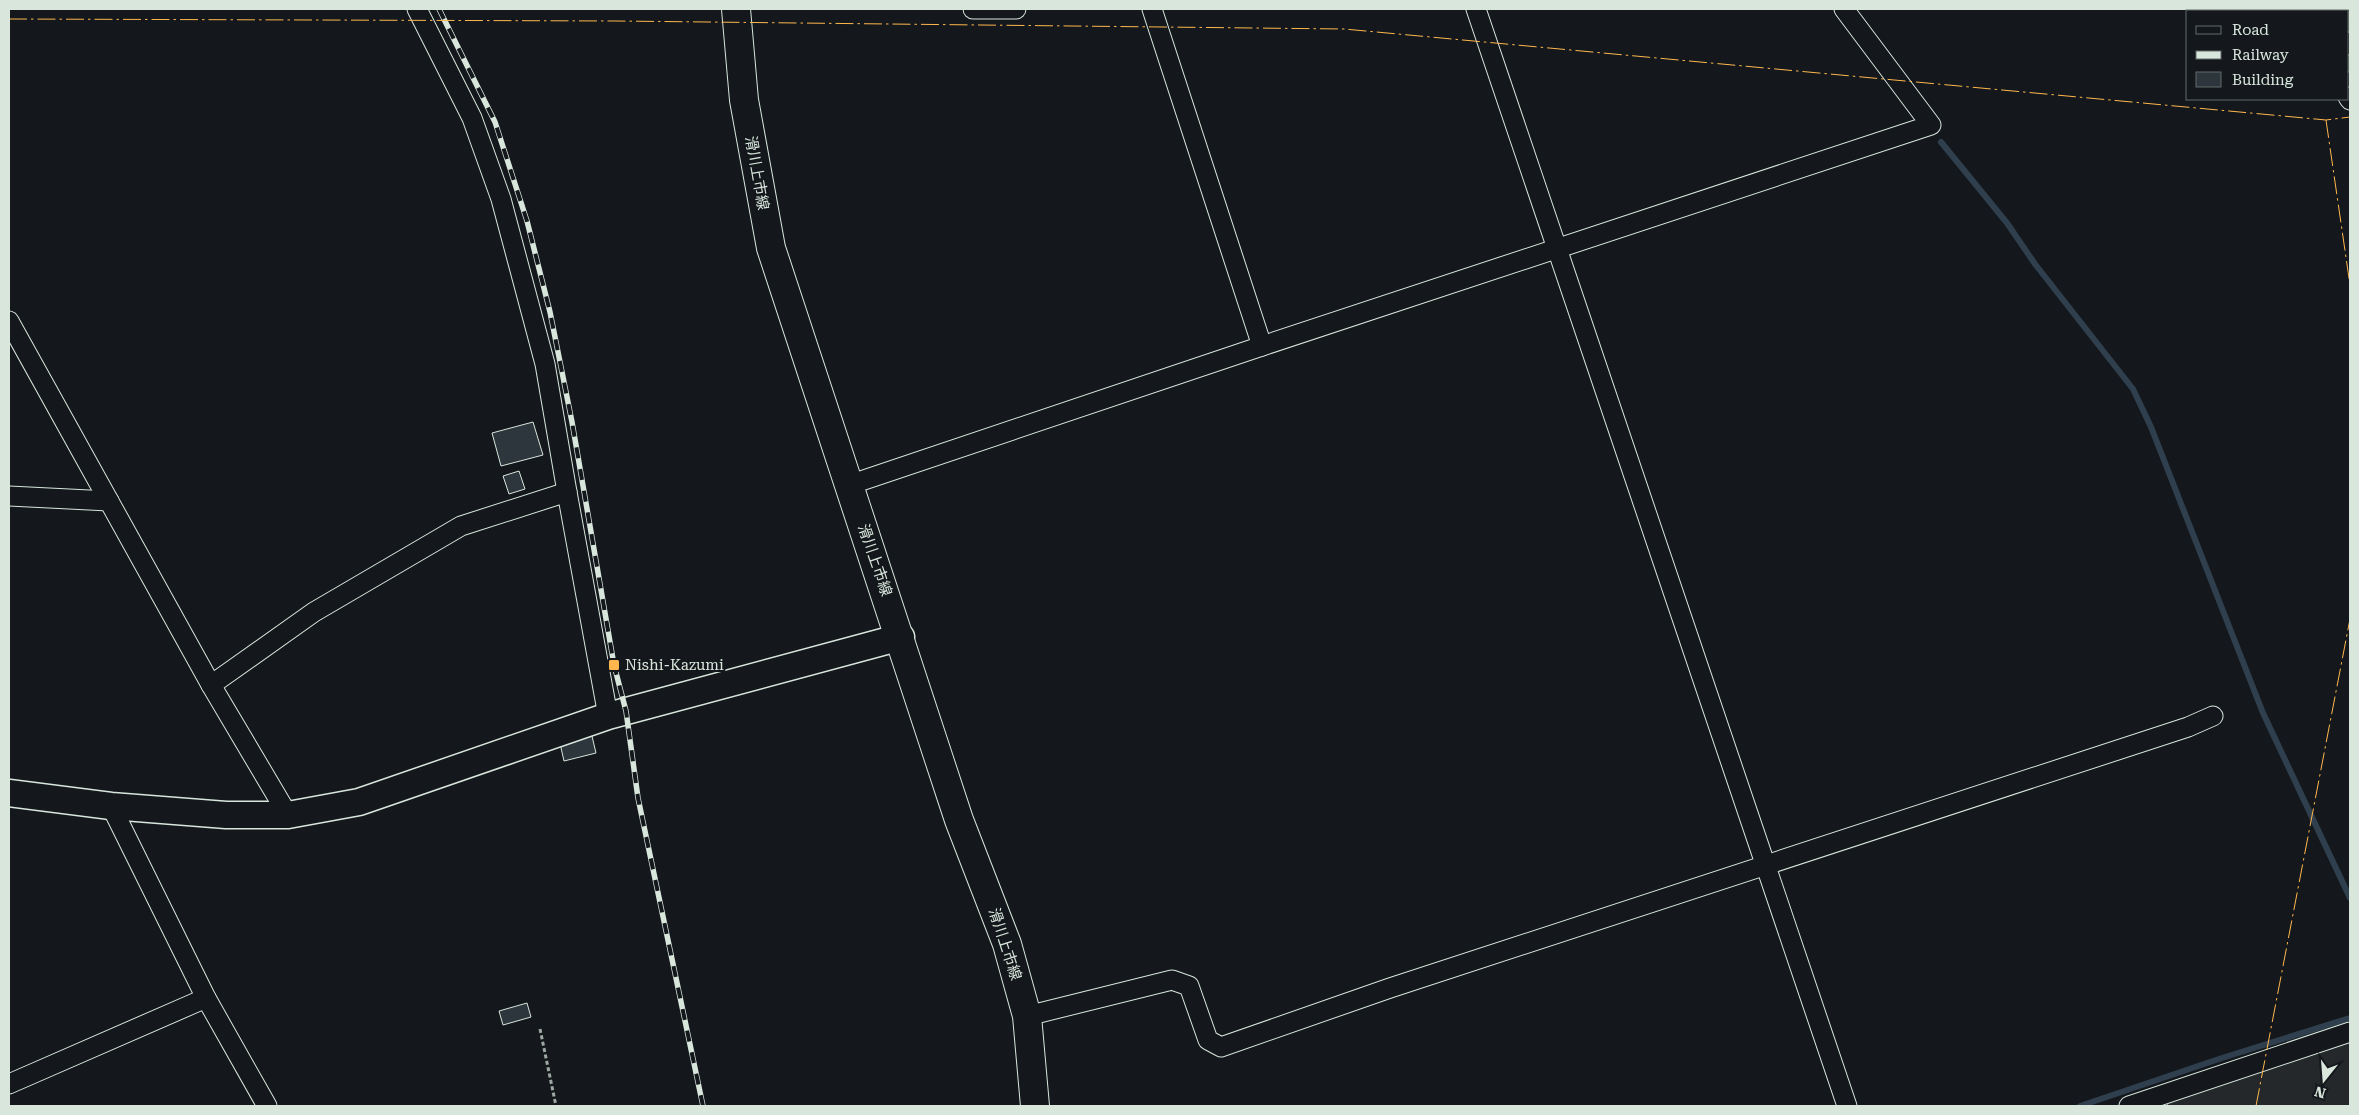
<svg xmlns="http://www.w3.org/2000/svg" width="2359" height="1115" font-family="'Roboto Serif','Noto Sans JP',serif">
  <style>
    .green { fill: #1a2d24; stroke: #939e99 }
    .parking { fill: #24282b; stroke: #939e99 }
    .lines { fill: none; stroke-linecap: round; stroke-linejoin: round }
    .stream { stroke: #2f3f4d; stroke-width: 6 }
    .building { fill: #2c363c; stroke: #d8e6dc }
    .street-casing { stroke: #d8e6dc; stroke-width: 21 }
    .secondary-casing { stroke: #d8e6dc; stroke-width: 29 }
    .primary-casing { stroke: #d8e6dc; stroke-width: 30 }
    .path { stroke: #9da8a2; stroke-width: 3; stroke-dasharray: 4 2.5; stroke-linecap: butt }
    .street { stroke: #14181c; stroke-width: 19 }
    .secondary { stroke: #14181c; stroke-width: 26 }
    .primary { stroke: #14181c; stroke-width: 28 }
    .rail-casing { stroke: #d8e6dc; stroke-width: 5.5 }
    .rail { stroke: #14181c; stroke-width: 4; stroke-dasharray: 11; stroke-linecap: butt }
    .power { stroke: #ffb74d; stroke-width: 1; stroke-dasharray: 18 4 2.5 4; stroke-linecap: butt }
    .poi-dot { fill: #ffb74d; stroke: #14181c; stroke-width: 2 }
    .labels { text-anchor: middle; stroke-width: 4; stroke-linejoin: round; paint-order: stroke }
    .street-label { font-size: 15px; fill: #d8e6dc; stroke: #14181c }
    .poi-label { font-size: 15px; fill: #d8e6dc; stroke: #14181c; text-anchor: start }
  </style>
  <rect width="100%" height="100%" fill="#14181c"/>
  <!-- green -->
  <polygon class="green" points="2294,9 2350,9 2350,74 2348,71 2348,11 2296,11"/>
  <!-- parking -->
  <polygon class="parking" points="2350,1026 2350,1106 2168,1106 2162,1090"/>
  <g class="lines">
    <!-- stream -->
    <g class="stream">
      <polyline points="1941,142 2007,223 2035,264 2133,389 2151,427 2263,713 2350,898"/>
      <polyline points="2080,1106 2222,1058 2350,1018"/>
    </g>
  </g>
  <!-- building -->
  <g class="building">
    <polygon points="533,422 543,455 501,466 492,433"/>
    <polygon points="519,471 525,489 509,494 503,476"/>
    <polygon points="591,732 596,753 564,761 559,739"/>
    <polygon points="527,1003 531,1017 503,1025 499,1011"/>
  </g>
  <g class="lines">
    <defs>
      <g id="street">
        <polyline points="417,9 472,118 501,199 545,364 567,492"/>
        <polyline points="973,9 1016,9"/>
        <polyline points="1152,9 1262,346"/>
        <polyline points="1476,9 1847,1106"/>
        <polyline points="2269,9 2271,11"/>
        <polyline points="2317,9 2319,11"/>
        <polyline points="2348,42 2350,45"/>
        <polyline points="2348,97 2350,100"/>
        <polyline points="9,321 211,685 288,815"/>
        <polyline points="849,485 1262,346 1931,125 1844,9"/>
        <polyline points="9,496 109,501"/>
        <polyline points="211,685 314,612 461,526 567,492 608,716"/>
        <polyline points="111,806 206,998 267,1106"/>
        <polyline points="1027,1016 1172,980 1189,986 1208,1040 1221,1047 1390,988 2188,727 2213,716"/>
        <polyline points="9,1084 206,998"/>
        <polyline points="2129,1106 2350,1032"/>
      </g>
      <polyline id="secondary" points="9,793 111,806 226,815 288,815 359,802 608,716 901,637"/>
      <polyline id="primary" points="736,9 744,100 771,248 959,820 1007,944 1027,1016 1035,1106"/>
    </defs>
    <!-- street casing -->
    <use href="#street" class="street-casing"/>
    <!-- secondary casing -->
    <use href="#secondary" class="secondary-casing"/>
    <!-- primary casing -->
    <use href="#primary" class="primary-casing"/>
    <!-- path -->
    <polyline class="path" points="540,1029 556,1106"/>
    <!-- street -->
    <use href="#street" class="street"/>
    <!-- secondary -->
    <use href="#secondary" class="secondary"/>
    <!-- primary -->
    <use href="#primary" class="primary"/>
    <defs>
      <polyline id="rail" points="439,9 495,122 527,221 550,312 572,422 614,665 626,711 638,798 703,1106"/>
    </defs>
    <!-- rail casing -->
    <use href="#rail" class="rail-casing"/>
    <!-- rail -->
    <use href="#rail" class="rail"/>
    <!-- power -->
    <g class="power">
      <polyline points="9,19 616,21 1344,29 2326,120 2350,117"/>
      <polyline points="2326,120 2350,285"/>
      <polyline points="2256,1106 2350,619"/>
    </g>
  </g>
  <!-- markers -->
  <rect class="poi-dot" x="608" y="659" width="12" height="12" rx="2.5"/>
  <g class="labels">
    <!-- street labels -->
    <g class="street-label">
      <text transform="translate(757 173) rotate(80)" y="5">滑川上市線</text>
      <text transform="translate(875 560) rotate(71)" y="5">滑川上市線</text>
      <text transform="translate(1005 944) rotate(72)" y="5">滑川上市線</text>
    </g>
    <!-- poi labels -->
    <g class="poi-label">
      <text x="625" y="670">Nishi-Kazumi</text>
    </g>
  </g>
  <!-- border -->
  <rect width="2359" height="1115" fill="none" stroke="#d8e6dc" stroke-width="20"/>
  <!-- legend -->
  <rect x="2186" y="10" width="162" height="90" fill="#14181c" stroke="#626a69"/>
  <rect x="2196" y="26" width="25" height="8" fill="#14181c" stroke="#626a69"/>
  <text x="2232" y="35" font-size="15" fill="#d8e6dc">Road</text>
  <rect x="2196" y="51" width="25" height="8" fill="#d8e6dc" stroke="#626a69"/>
  <text x="2232" y="60" font-size="15" fill="#d8e6dc">Railway</text>
  <rect x="2196" y="72" width="25" height="15" fill="#2c363c" stroke="#626a69"/>
  <text x="2232" y="85" font-size="15" fill="#d8e6dc">Building</text>
  <!-- north arrow -->
  <g transform="translate(2324 1080) rotate(197)" stroke="#14181c" stroke-width="4" paint-order="stroke">
  <path d="M0-4L9 19L0 12L-9 19Z" fill="#d8e6dc"/>
  <text y="-8" font-size="14" font-weight="bold" text-anchor="middle" fill="#d8e6dc">N</text>
  </g>
</svg>
